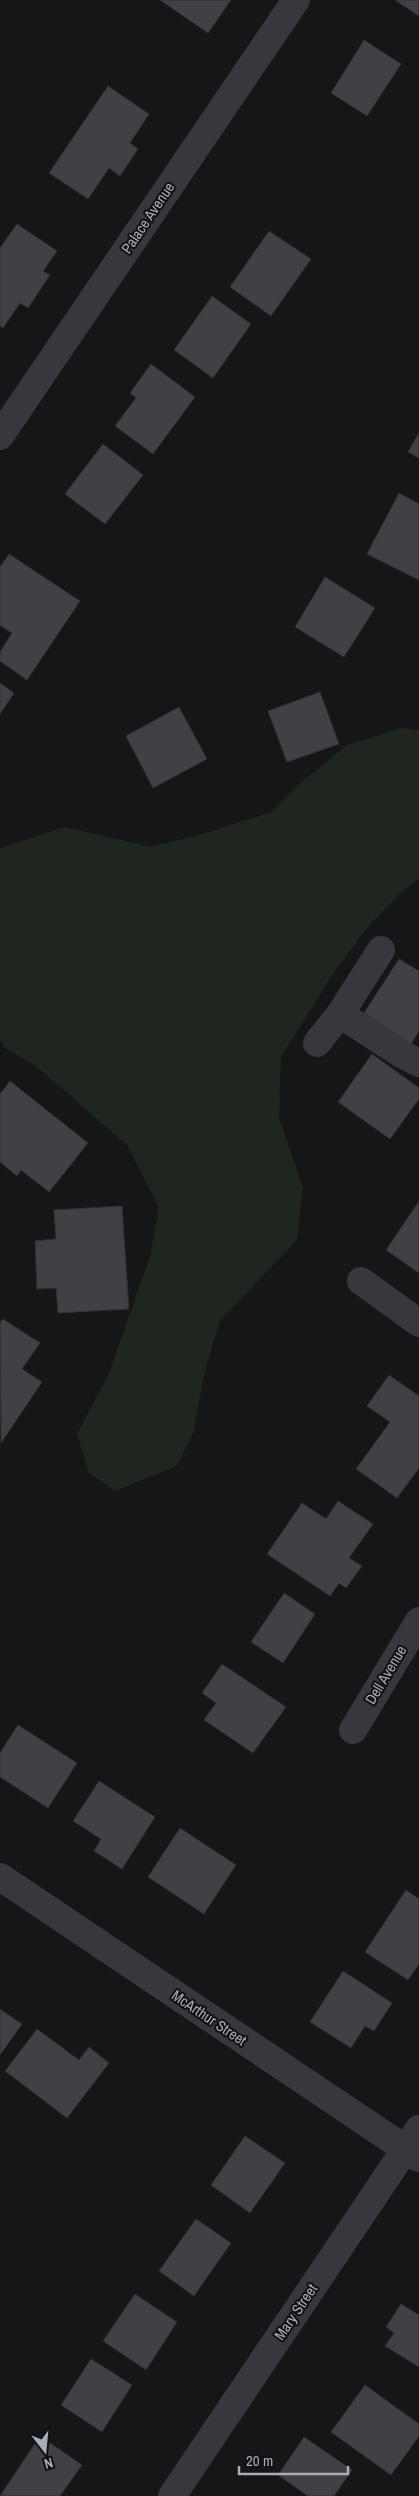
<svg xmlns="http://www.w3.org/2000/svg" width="419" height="2496" font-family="'Archivo Narrow',sans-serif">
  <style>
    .green { fill: #1e261f }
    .building { fill: #404145; stroke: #303034 }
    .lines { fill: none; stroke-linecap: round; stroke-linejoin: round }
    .minor { stroke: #37383d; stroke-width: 28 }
    .labels { text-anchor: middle; stroke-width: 4; stroke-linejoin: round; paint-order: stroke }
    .street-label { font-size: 15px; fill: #a8adb8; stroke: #111113 }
  </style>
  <rect width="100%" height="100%" fill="#161618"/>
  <!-- green -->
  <polygon class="green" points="402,728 419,730 419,879 400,893 368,927 336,969 281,1057 279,1117 303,1188 297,1240 220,1321 205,1371 193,1433 177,1466 115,1491 89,1473 77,1434 110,1371 150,1256 159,1208 127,1145 37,1067 5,1048 0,1040 0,848 65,827 151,847 206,833 271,812 300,783 347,745"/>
  <!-- building -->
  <g class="building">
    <polygon points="160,0 231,0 208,33"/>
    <polygon points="395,0 419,0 419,16"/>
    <polygon points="364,40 401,64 367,116 331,93"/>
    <polygon points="108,86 149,114 130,143 138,149 120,176 109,168 88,199 49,173"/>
    <polygon points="17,224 57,251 43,271 50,275 28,308 20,303 3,328 0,326 0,248"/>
    <polygon points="269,231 311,259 271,316 230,287"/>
    <polygon points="212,296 251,324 213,378 174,350"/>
    <polygon points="151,364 195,397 153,454 115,426 136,398 130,393"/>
    <polygon points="419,433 419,458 408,452"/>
    <polygon points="103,444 143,475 105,524 65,494"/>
    <polygon points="399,493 419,504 419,580 367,554"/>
    <polygon points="9,554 80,601 27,680 0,661 0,652 12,633 0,625 0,567"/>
    <polygon points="325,577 375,608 344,657 295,627"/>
    <polygon points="0,683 14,693 0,714"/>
    <polygon points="320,692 339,744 287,762 268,711"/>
    <polygon points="179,707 207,759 153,788 126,736"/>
    <polygon points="399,959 419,971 419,1031 411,1044 364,1013"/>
    <polygon points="372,1054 419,1088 419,1099 390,1139 338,1102"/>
    <polygon points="10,1081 88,1143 49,1192 21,1170 17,1176 0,1162 0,1094"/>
    <polygon points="419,1201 419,1273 386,1250"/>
    <polygon points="122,1206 129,1309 58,1313 56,1288 37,1289 35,1241 56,1239 54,1210"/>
    <polygon points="3,1319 40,1343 22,1369 42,1382 1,1443 0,1323"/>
    <polygon points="389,1375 419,1396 419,1468 397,1498 356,1469 390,1422 367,1406"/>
    <polygon points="338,1501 373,1524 349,1558 362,1566 346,1588 339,1583 330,1596 267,1554 302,1503 326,1519"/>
    <polygon points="284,1593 315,1614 283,1663 251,1642"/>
    <polygon points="222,1664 286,1707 253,1753 204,1720 216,1703 202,1693"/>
    <polygon points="18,1725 77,1763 48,1808 0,1777 0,1753"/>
    <polygon points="99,1781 155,1817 122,1869 94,1851 101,1839 73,1821"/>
    <polygon points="180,1828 236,1865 204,1914 148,1877"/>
    <polygon points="406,1890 419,1899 419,1964 408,1980 365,1952"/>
    <polygon points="343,1971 392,2003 374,2031 365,2026 351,2048 310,2022"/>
    <polygon points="0,2009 22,2024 0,2055"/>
    <polygon points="37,2029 79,2060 89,2047 109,2063 67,2118 5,2071"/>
    <polygon points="245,2136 285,2163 250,2213 211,2185"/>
    <polygon points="196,2219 231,2243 194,2296 159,2271"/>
    <polygon points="135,2294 177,2322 146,2370 103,2341"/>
    <polygon points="401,2304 419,2315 419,2367 385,2346 394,2333 386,2327"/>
    <polygon points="91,2359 132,2385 102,2432 61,2405"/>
    <polygon points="365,2385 419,2424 419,2436 391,2475 331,2432"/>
    <polygon points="40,2436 82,2465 60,2496 0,2496"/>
    <polygon points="304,2437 352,2470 334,2496 308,2496 278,2475"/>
  </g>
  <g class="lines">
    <!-- minor -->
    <g class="minor">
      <polyline points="0,436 296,0"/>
      <polyline points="340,1014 400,1053 419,1063"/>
      <polyline points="317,1043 340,1014 381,950"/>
      <polyline points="361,1281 419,1323"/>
      <polyline points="353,1730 419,1621"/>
      <polyline points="0,1877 419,2158"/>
      <polyline points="172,2496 419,2129"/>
    </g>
  </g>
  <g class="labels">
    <!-- street labels -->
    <g class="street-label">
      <text transform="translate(148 218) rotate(-56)" y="5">Palace Avenue</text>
      <text transform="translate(386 1675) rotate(-59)" y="5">Dell Avenue</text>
      <text transform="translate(209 2018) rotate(34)" y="5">McArthur Street</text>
      <text transform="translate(296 2312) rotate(-56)" y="5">Mary Street</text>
    </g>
  </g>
  <!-- north arrow -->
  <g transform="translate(45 2451) rotate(164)" stroke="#111113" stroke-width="4" paint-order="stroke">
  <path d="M0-4L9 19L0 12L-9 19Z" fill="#a8adb8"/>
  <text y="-8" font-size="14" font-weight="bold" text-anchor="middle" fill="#a8adb8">N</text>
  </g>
  <!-- scale -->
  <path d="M239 2466v8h109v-8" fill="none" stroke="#a8adb8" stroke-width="2.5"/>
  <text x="246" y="2466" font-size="15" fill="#a8adb8" stroke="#111113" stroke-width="4" paint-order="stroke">20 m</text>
</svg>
